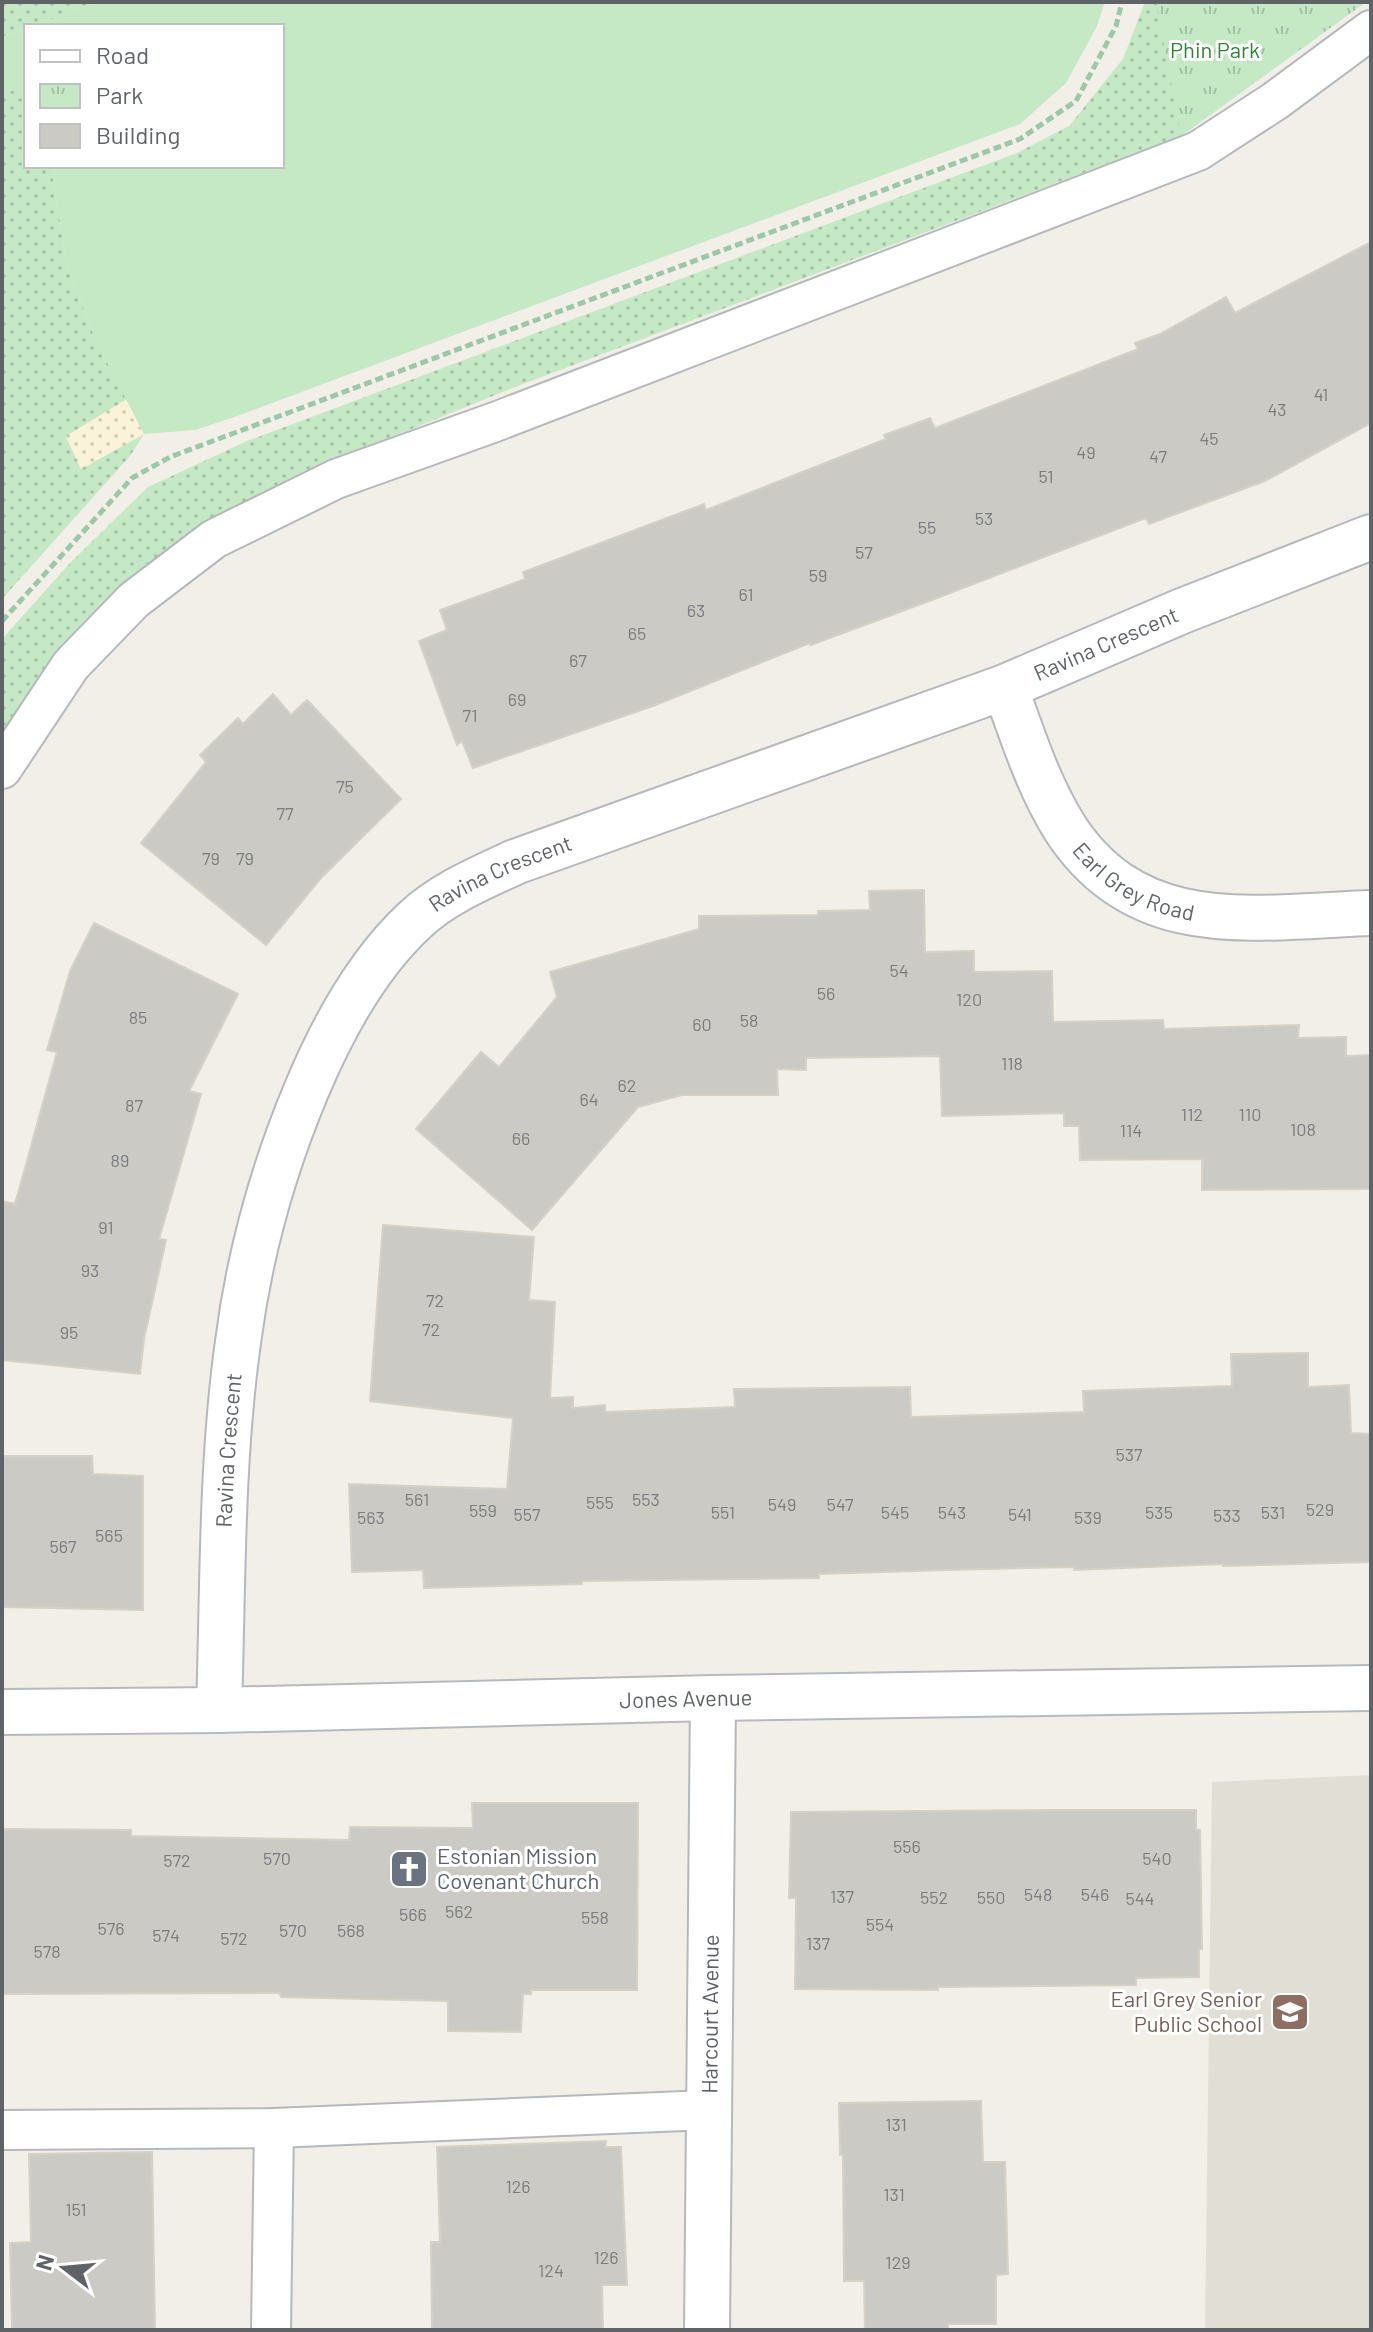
<svg xmlns="http://www.w3.org/2000/svg" width="1373" height="2332" font-family="Barlow,sans-serif">
  <style>
    .education { fill: #e1ded6 }
    .grass { fill: url(#grass-dots) }
    .sand { fill: url(#sand-dots) }
    .park { fill: url(#park-tufts) }
    .pitch { fill: #c5e8c5 }
    .building { fill: #cccac5; stroke: #d6d1c6; stroke-width: 2 }
    .lines { fill: none; stroke-linecap: round; stroke-linejoin: round }
    .lane-casing { stroke: #b5b8bc; stroke-width: 42 }
    .street-casing { stroke: #b5b8bc; stroke-width: 48 }
    .secondary-casing { stroke: #b6babf; stroke-width: 48 }
    .path { stroke: #9cc7a9; stroke-width: 5; stroke-dasharray: 8 4; stroke-linecap: butt }
    .lane { stroke: #fff; stroke-width: 38 }
    .street { stroke: #fff; stroke-width: 44 }
    .secondary { stroke: #fff; stroke-width: 44 }
    .labels { text-anchor: middle; stroke-width: 6; stroke-linejoin: round; paint-order: stroke }
    .number-label { font-size: 18px; fill: #7a7d7f }
    .park-label { font-size: 22px; fill: #348238; stroke: #fff }
    .street-label { font-size: 22px; fill: #5f6368; stroke: #fff }
    .worship-label { font-size: 22px; fill: #5b616d; stroke: #fff; text-anchor: start }
    .education-label { font-size: 22px; fill: #785e54; stroke: #fff; text-anchor: end }
  </style>
  <defs>
    <pattern id="grass-dots" width="8" height="8" patternUnits="userSpaceOnUse" patternTransform="scale(2)"><rect width="8" height="8" fill="#c5e8c5"/><path d="M2 2h.1M6 6h.1" fill="none" stroke="#a3c0a4" stroke-width="1.8" stroke-linecap="round"/></pattern>
    <pattern id="sand-dots" width="8" height="8" patternUnits="userSpaceOnUse" patternTransform="scale(2)"><rect width="8" height="8" fill="#fbf3d9"/><path d="M2 2h.1M6 6h.1" fill="none" stroke="#cec8b4" stroke-width="1.8" stroke-linecap="round"/></pattern>
    <pattern id="park-tufts" width="24" height="20" patternUnits="userSpaceOnUse" patternTransform="scale(2)"><rect width="24" height="20" fill="#c5e8c5"/><path d="M3 7l-1-3M5 7V3M7 7l1-3M15 17l-1-3M17 17v-4M19 17l1-3" fill="none" stroke="#a3c0a4"/></pattern>
  </defs>
  <rect width="100%" height="100%" fill="#f1efe8"/>
  <!-- education -->
  <polygon class="education" points="1371,1775 1371,2330 1205,2330 1212,1782"/>
  <!-- grass -->
  <g class="grass">
    <polygon points="2,2 97,2 33,26 26,26 26,28 2,37"/>
    <polygon points="1145,2 1366,2 1181,136 515,387 318,467 212,522 114,592 44,670 2,738 2,639 70,563 148,487 247,441 1017,153 1069,126 1123,59"/>
    <polygon points="26,86 26,166 55,166 53,180 68,269 97,343 127,399 66,437 81,469 144,434 130,456 2,599 2,94"/>
  </g>
  <!-- sand -->
  <polygon class="sand" points="127,399 144,434 81,469 66,436"/>
  <!-- park -->
  <polygon class="park" points="1156,2 1366,2 1181,136"/>
  <!-- pitch -->
  <g class="pitch">
    <polygon points="97,2 1105,2 1096,28 1066,83 1020,124 237,416 195,430 144,434 97,343 68,269 53,180 55,166 282,166 282,26 33,26"/>
    <polygon points="26,28 26,86 2,94 2,37"/>
  </g>
  <!-- building -->
  <g class="building">
    <polygon points="1371,242 1371,423 1265,481 1149,524 1146,518 924,603 811,645 810,643 653,706 473,768 462,741 457,745 419,641 447,630 440,610 525,579 523,572 704,504 706,510 886,439 884,435 930,418 935,428 1138,349 1135,343 1160,334 1226,297 1235,313"/>
    <polygon points="273,694 291,715 307,700 401,799 321,878 266,945 141,843 206,762 200,755 238,718 243,724"/>
    <polygon points="924,890 925,952 974,951 974,972 1052,971 1053,1022 1163,1020 1164,1029 1299,1025 1298,1038 1346,1037 1346,1056 1371,1055 1371,1189 1202,1190 1202,1159 1080,1160 1079,1126 1064,1126 1064,1113 942,1116 940,1056 806,1058 806,1070 777,1069 778,1095 682,1095 638,1107 532,1230 416,1129 481,1052 499,1067 557,997 550,972 699,929 699,916 818,915 818,911 870,910 869,891"/>
    <polygon points="94,923 238,994 189,1091 201,1094 159,1239 166,1240 144,1339 140,1374 2,1360 2,1201 15,1204 57,1052 47,1050 70,971"/>
    <polygon points="383,1225 534,1237 529,1300 555,1302 550,1398 573,1397 573,1408 605,1405 605,1412 735,1407 734,1389 910,1387 911,1417 1084,1412 1083,1391 1232,1386 1231,1354 1308,1353 1308,1387 1349,1385 1351,1433 1371,1434 1371,1562 1223,1566 1223,1564 1074,1570 1074,1567 947,1570 819,1574 819,1578 582,1581 582,1584 424,1588 423,1570 352,1572 349,1484 507,1489 513,1418 370,1401"/>
    <polygon points="2,1456 92,1456 93,1474 143,1476 143,1610 2,1607"/>
    <polygon points="472,1803 638,1803 637,1990 531,1990 531,1994 523,1994 521,2032 448,2031 448,2001 281,1997 280,1993 2,1994 2,1829 131,1830 131,1836 349,1840 350,1827 473,1828"/>
    <polygon points="1048,1810 1196,1810 1196,1830 1200,1830 1202,1949 1199,1949 1199,1977 1136,1978 1136,1985 938,1987 938,1990 795,1989 796,1898 789,1898 791,1812"/>
    <polygon points="981,2101 983,2162 1005,2162 1008,2274 996,2275 996,2324 948,2324 948,2330 865,2330 864,2281 844,2281 843,2155 840,2155 839,2103"/>
    <polygon points="606,2141 605,2147 621,2147 627,2285 602,2285 603,2330 432,2330 431,2242 440,2242 437,2147"/>
    <polygon points="152,2152 155,2330 12,2330 10,2243 31,2242 29,2154"/>
  </g>
  <g class="lines">
    <defs>
      <g id="lane">
        <polyline points="2,769 71,665 134,600 214,539 336,479 495,422 1198,151 1275,101 1371,30"/>
        <polyline points="2,2130 274,2128 709,2110"/>
        <polyline points="271,2330 274,2128"/>
      </g>
      <g id="street">
        <path id="s1" d="M1005,687C1022,734 1038,785 1065,828C1138,941 1255,917 1371,913"/>
        <path id="s2" d="M219,1710C223,1588 221,1463 238,1342C249,1257 273,1170 306,1091C331,1031 367,964 416,919C444,893 481,878 515,862L1005,687L1182,611L1371,537"/>
        <path id="s3" d="M707,2330L713,1698"/>
      </g>
      <g id="secondary">
        <path id="s4" d="M2,1712L219,1710L713,1698L1371,1688"/>
      </g>
    </defs>
    <!-- lane casing -->
    <use href="#lane" class="lane-casing"/>
    <!-- street casing -->
    <use href="#street" class="street-casing"/>
    <!-- secondary casing -->
    <use href="#secondary" class="secondary-casing"/>
    <!-- path -->
    <polyline class="path" points="2,621 132,478 170,457 1020,139 1076,101 1116,26 1122,2"/>
    <!-- lane -->
    <use href="#lane" class="lane"/>
    <!-- street -->
    <use href="#street" class="street"/>
    <!-- secondary -->
    <use href="#secondary" class="secondary"/>
  </g>
  <!-- icons -->
  <defs>
    <symbol id="church-square" viewBox="-11 -11 22 22"><rect x="-9" y="-9" width="18" height="18" rx="4" fill="#6b7280" stroke="#fff"/><path d="M-1.2-6h2.4v3.5h3.3v2.4h-3.3V6h-2.4V-.1h-3.3v-2.4h3.3Z" fill="#fff"/></symbol>
    <symbol id="school-square" viewBox="-11 -11 22 22"><rect x="-9" y="-9" width="18" height="18" rx="4" fill="#8d6e63" stroke="#fff"/><path d="M0-5L7-2L0 1L-7-2ZM-4 1L0 2.5L4 1V4Q0 6-4 4Z" fill="#fff"/></symbol>
  </defs>
  <g fill-rule="evenodd">
    <use href="#church-square" x="387" y="1847" width="44" height="44"/>
    <use href="#school-square" x="1268" y="1990" width="44" height="44"/>
  </g>
  <g class="labels">
    <!-- number labels -->
    <g class="number-label">
      <text x="1321" y="401">41</text>
      <text x="1277" y="416">43</text>
      <text x="1209" y="445">45</text>
      <text x="1086" y="459">49</text>
      <text x="1158" y="463">47</text>
      <text x="1046" y="483">51</text>
      <text x="984" y="525">53</text>
      <text x="927" y="534">55</text>
      <text x="864" y="559">57</text>
      <text x="818" y="582">59</text>
      <text x="746" y="601">61</text>
      <text x="696" y="617">63</text>
      <text x="637" y="640">65</text>
      <text x="578" y="667">67</text>
      <text x="517" y="706">69</text>
      <text x="470" y="722">71</text>
      <text x="345" y="793">75</text>
      <text x="285" y="820">77</text>
      <text x="211" y="865">79</text>
      <text x="245" y="865">79</text>
      <text x="899" y="977">54</text>
      <text x="826" y="1000">56</text>
      <text x="969" y="1006">120</text>
      <text x="138" y="1024">85</text>
      <text x="749" y="1027">58</text>
      <text x="702" y="1031">60</text>
      <text x="1012" y="1070">118</text>
      <text x="627" y="1092">62</text>
      <text x="589" y="1106">64</text>
      <text x="134" y="1112">87</text>
      <text x="1192" y="1121">112</text>
      <text x="1250" y="1121">110</text>
      <text x="1303" y="1136">108</text>
      <text x="1131" y="1137">114</text>
      <text x="521" y="1145">66</text>
      <text x="120" y="1167">89</text>
      <text x="106" y="1234">91</text>
      <text x="90" y="1277">93</text>
      <text x="435" y="1307">72</text>
      <text x="431" y="1336">72</text>
      <text x="69" y="1339">95</text>
      <text x="1129" y="1461">537</text>
      <text x="417" y="1506">561</text>
      <text x="646" y="1506">553</text>
      <text x="600" y="1509">555</text>
      <text x="782" y="1511">549</text>
      <text x="840" y="1511">547</text>
      <text x="1320" y="1516">529</text>
      <text x="483" y="1517">559</text>
      <text x="723" y="1519">551</text>
      <text x="895" y="1519">545</text>
      <text x="952" y="1519">543</text>
      <text x="1159" y="1519">535</text>
      <text x="1273" y="1519">531</text>
      <text x="527" y="1521">557</text>
      <text x="1020" y="1521">541</text>
      <text x="1227" y="1522">533</text>
      <text x="371" y="1524">563</text>
      <text x="1088" y="1524">539</text>
      <text x="109" y="1542">565</text>
      <text x="63" y="1553">567</text>
      <text x="907" y="1853">556</text>
      <text x="277" y="1865">570</text>
      <text x="1157" y="1865">540</text>
      <text x="177" y="1867">572</text>
      <text x="1038" y="1901">548</text>
      <text x="1095" y="1901">546</text>
      <text x="842" y="1903">137</text>
      <text x="934" y="1904">552</text>
      <text x="991" y="1904">550</text>
      <text x="1140" y="1905">544</text>
      <text x="459" y="1918">562</text>
      <text x="413" y="1921">566</text>
      <text x="595" y="1924">558</text>
      <text x="880" y="1931">554</text>
      <text x="111" y="1935">576</text>
      <text x="293" y="1937">570</text>
      <text x="351" y="1937">568</text>
      <text x="166" y="1942">574</text>
      <text x="234" y="1945">572</text>
      <text x="818" y="1950">137</text>
      <text x="47" y="1958">578</text>
      <text x="896" y="2131">131</text>
      <text x="518" y="2193">126</text>
      <text x="894" y="2201">131</text>
      <text x="76" y="2216">151</text>
      <text x="606" y="2264">126</text>
      <text x="898" y="2269">129</text>
      <text x="551" y="2277">124</text>
    </g>
    <!-- park labels -->
    <g class="park-label">
      <text x="1215" y="58">Phin Park</text>
    </g>
    <!-- street labels -->
    <g class="street-label">
      <text dy="8" stroke="none"><textPath href="#s2" startOffset="1580">Ravina Crescent</textPath></text>
      <text dy="8" stroke="none"><textPath href="#s2" startOffset="932">Ravina Crescent</textPath></text>
      <text dy="8" stroke="none"><textPath href="#s1" startOffset="244">Earl Grey Road</textPath></text>
      <text dy="8" stroke="none"><textPath href="#s2" startOffset="260">Ravina Crescent</textPath></text>
      <text dy="8" stroke="none"><textPath href="#s4" startOffset="684">Jones Avenue</textPath></text>
      <text dy="8" stroke="none"><textPath href="#s3" startOffset="316">Harcourt Avenue</textPath></text>
    </g>
    <!-- worship labels -->
    <g class="worship-label">
      <text x="437" y="1864">Estonian Mission<tspan x="437" dy="25">Covenant Church</tspan></text>
    </g>
    <!-- education labels -->
    <g class="education-label">
      <text x="1262" y="2007">Earl Grey Senior<tspan x="1262" dy="25">Public School</tspan></text>
    </g>
  </g>
  <!-- border -->
  <rect width="1373" height="2332" fill="none" stroke="#5f6368" stroke-width="8"/>
  <!-- legend -->
  <rect x="24" y="24" width="260" height="144" fill="#ffffff" stroke="#bfc1c3" stroke-width="2"/>
  <rect x="40" y="50" width="40" height="12" fill="#ffffff" stroke="#bfc1c3" stroke-width="2"/>
  <text x="96" y="64" font-size="24" fill="#5f6368">Road</text>
  <rect x="40" y="84" width="40" height="24" fill="url(#park-tufts)" stroke="#bfc1c3" stroke-width="2"/>
  <text x="96" y="104" font-size="24" fill="#5f6368">Park</text>
  <rect x="40" y="124" width="40" height="24" fill="#cccac5" stroke="#bfc1c3" stroke-width="2"/>
  <text x="96" y="144" font-size="24" fill="#5f6368">Building</text>
  <!-- north arrow -->
  <g transform="translate(64 2268) rotate(286)" stroke="#ffffff" stroke-width="6" paint-order="stroke">
  <path d="M0-6L14 30L0 20L-14 30Z" fill="#5f6368"/>
  <text y="-12" font-size="22" font-weight="bold" text-anchor="middle" fill="#5f6368">N</text>
  </g>
</svg>
